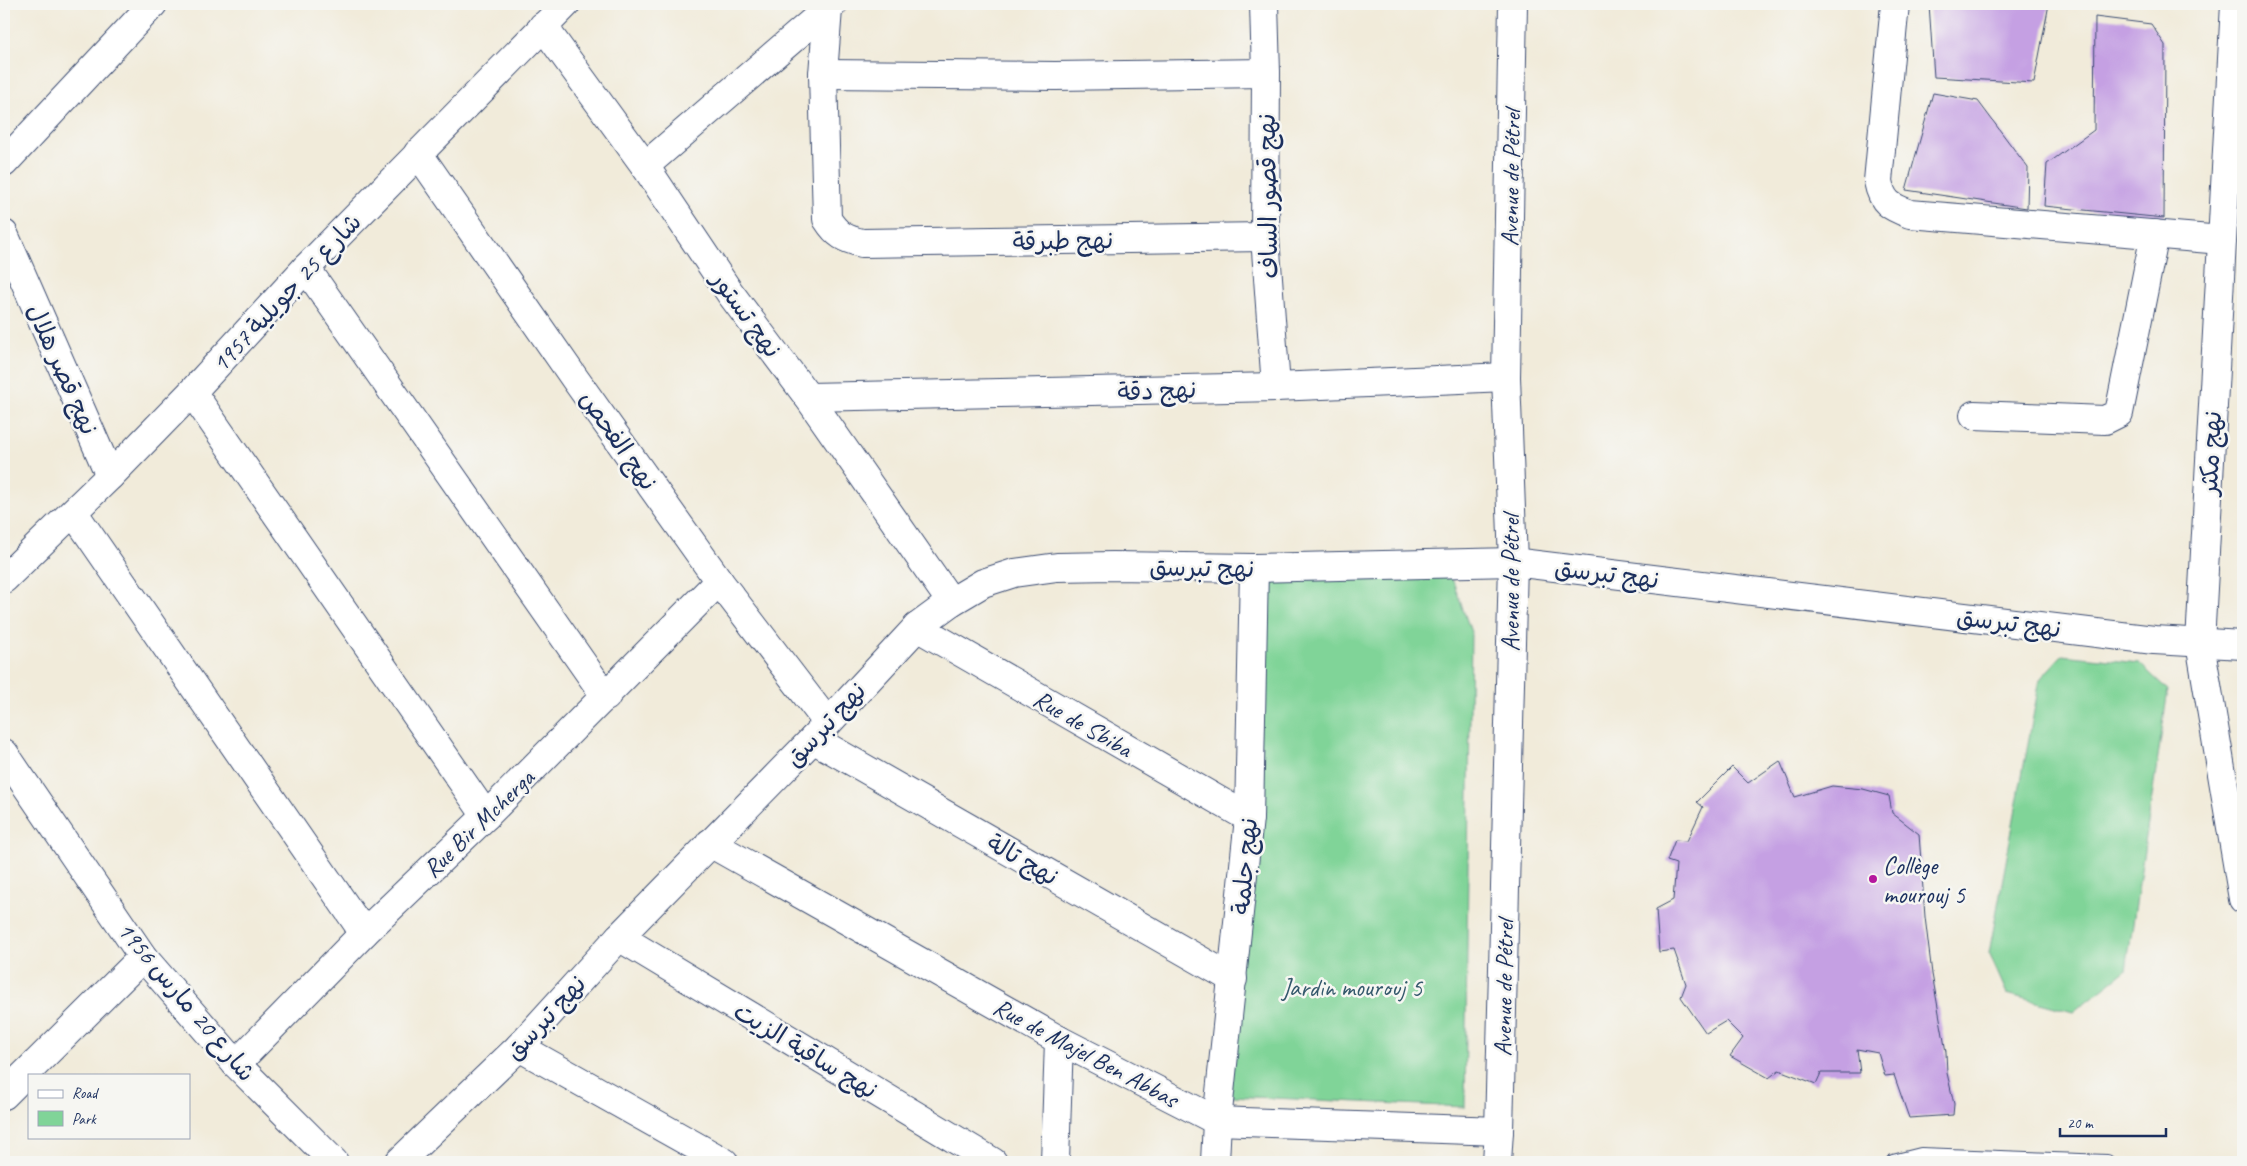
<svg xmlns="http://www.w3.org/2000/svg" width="2247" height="1166" font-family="Caveat,'Playpen Sans Arabic',sans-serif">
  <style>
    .green { fill: #80d498; stroke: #4e827b }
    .building { fill: #c5a0e3 }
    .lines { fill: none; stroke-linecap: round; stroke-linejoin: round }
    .service-casing { stroke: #3b4b71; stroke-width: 16 }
    .minor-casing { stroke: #3b4b71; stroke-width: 30 }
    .tertiary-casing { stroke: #3b4b71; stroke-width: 30 }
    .service { stroke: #fff; stroke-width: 14 }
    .minor { stroke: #fff; stroke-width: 28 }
    .tertiary { stroke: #fff; stroke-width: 28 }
    .poi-dot { fill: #b5179e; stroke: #f6f6f2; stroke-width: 2 }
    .labels { text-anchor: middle; stroke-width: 5; stroke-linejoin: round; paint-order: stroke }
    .street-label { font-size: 25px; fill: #1b2f5e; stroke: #f6f6f2 }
    .poi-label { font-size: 25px; fill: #1b2f5e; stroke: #f6f6f2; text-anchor: start }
    .park-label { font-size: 25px; fill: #34586c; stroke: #f6f6f2 }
  </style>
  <rect width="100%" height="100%" fill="#f6f6f2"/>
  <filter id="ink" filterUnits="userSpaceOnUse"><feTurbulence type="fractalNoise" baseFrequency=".02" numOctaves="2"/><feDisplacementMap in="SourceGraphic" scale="10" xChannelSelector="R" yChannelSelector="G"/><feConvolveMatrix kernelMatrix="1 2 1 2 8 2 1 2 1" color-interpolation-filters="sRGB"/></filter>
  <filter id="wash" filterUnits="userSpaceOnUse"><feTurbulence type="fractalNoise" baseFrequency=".0096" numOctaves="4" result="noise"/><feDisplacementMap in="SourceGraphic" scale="20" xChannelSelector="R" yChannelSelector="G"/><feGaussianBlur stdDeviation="1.12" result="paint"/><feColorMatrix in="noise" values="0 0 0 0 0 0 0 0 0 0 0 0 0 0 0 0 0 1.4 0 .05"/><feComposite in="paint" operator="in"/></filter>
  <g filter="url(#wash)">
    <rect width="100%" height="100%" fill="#f1ebda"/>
    <!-- green -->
    <g class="green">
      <polygon points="1448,567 1471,632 1465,1107 1230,1096 1268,571"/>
      <polygon points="2062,655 2139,663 2168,690 2126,970 2073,1012 2007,994 1989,953 2040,679"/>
    </g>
    <g id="blocks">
      <!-- building -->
      <g class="building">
        <polygon points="1929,4 2049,4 2034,83 1934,77"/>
        <polygon points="2095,17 2151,24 2165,45 2164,218 2044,206 2047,164 2094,130"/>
        <polygon points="1933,93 1978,101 2028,168 2027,208 1906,190"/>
        <polygon points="1780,761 1795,797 1832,786 1863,789 1889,796 1892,813 1919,834 1925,917 1932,974 1946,1052 1947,1073 1954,1104 1953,1115 1909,1118 1894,1075 1885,1076 1878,1053 1857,1049 1860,1073 1821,1073 1816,1084 1779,1070 1769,1078 1730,1056 1743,1038 1726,1021 1706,1033 1681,997 1686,984 1674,950 1659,952 1656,909 1673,900 1676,864 1667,861 1675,840 1687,841 1703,807 1697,802 1732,767 1748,783"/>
      </g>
    </g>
  </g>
  <g filter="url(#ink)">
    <use href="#blocks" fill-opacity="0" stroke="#3b4b71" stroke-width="1"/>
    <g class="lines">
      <defs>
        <polyline id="service" points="1893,1162 1921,1155 2107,1162"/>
        <g id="minor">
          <polyline points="1264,4 1266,73 1265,237 1276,387"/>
          <path d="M1895,4L1878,181C1882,203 1891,207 1910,214L2222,240"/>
          <polyline points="2235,4 2200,643 2243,899"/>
          <path d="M828,9L823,74L827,219C837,235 845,239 862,243L1265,237"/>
          <polyline points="543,26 645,166 730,293 808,397 951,602"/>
          <polyline points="823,74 1055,76 1266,73"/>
          <polyline points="418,153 575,379 719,581 827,722"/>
          <polyline points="4,163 153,4"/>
          <polyline points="645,166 833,4"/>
          <polyline points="4,234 110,476"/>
          <polyline points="306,268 606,697"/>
          <polyline points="192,392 486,816"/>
          <polyline points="808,397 1276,387 1506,377"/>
          <polyline points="1974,415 2105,420 2119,413 2155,234"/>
          <polyline points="74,513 364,933"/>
          <polyline points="917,627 1249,818"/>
          <polyline points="813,739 1233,979"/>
          <polyline points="710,843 1059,1040 1217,1121 1499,1131"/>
          <polyline points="619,937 993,1162"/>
          <polyline points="519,1047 724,1162"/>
          <polyline points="236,1064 364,933 486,816 719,581"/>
          <polyline points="4,1095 143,957"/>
          <polyline points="399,1162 519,1047 619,937 813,739 917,627 951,602 983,583 1014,573 1057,567 1113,566 1254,568 1513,562 2154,640 2243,645"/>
          <polyline points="1055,1162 1059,1040"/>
          <polyline points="1215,1162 1217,1121 1249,818 1254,568"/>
          <polyline points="1497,1162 1499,1131 1513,562 1506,377 1513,4"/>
        </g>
        <g id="tertiary">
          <polyline points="4,579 110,476 192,392 306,268 566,4"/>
          <polyline points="4,753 143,957 236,1064 334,1162"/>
        </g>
      </defs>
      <!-- service casing -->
      <use href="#service" class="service-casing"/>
      <!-- minor casing -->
      <use href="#minor" class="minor-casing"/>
      <!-- tertiary casing -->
      <use href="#tertiary" class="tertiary-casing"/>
      <!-- service -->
      <use href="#service" class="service"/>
      <!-- minor -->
      <use href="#minor" class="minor"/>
      <!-- tertiary -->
      <use href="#tertiary" class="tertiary"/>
    </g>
  </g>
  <!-- markers -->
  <circle class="poi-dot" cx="1873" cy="879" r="5"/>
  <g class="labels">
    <!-- street labels -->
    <g class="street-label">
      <text transform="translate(1510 178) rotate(-89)" y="9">Avenue de Pétrel</text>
      <text transform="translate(1267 196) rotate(-91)" y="9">نهج قصور الساف</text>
      <text transform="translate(1063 240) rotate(-1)" y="9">نهج طبرقة</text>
      <text transform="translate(286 292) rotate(-47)" y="9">شارع 25 جويلية 1957</text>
      <text transform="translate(747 314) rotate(54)" y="9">نهج تستور</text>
      <text transform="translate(63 369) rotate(66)" y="9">نهج قصر هلال</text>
      <text transform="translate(1157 390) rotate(-2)" y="9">نهج دقة</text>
      <text transform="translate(619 440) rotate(55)" y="9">نهج الفحص</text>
      <text transform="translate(2210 453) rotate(-87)" y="9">نهج مكثر</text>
      <text transform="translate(1202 567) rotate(1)" y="9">نهج تبرسق</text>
      <text transform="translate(1607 573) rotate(7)" y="9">نهج تبرسق</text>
      <text transform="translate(1510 583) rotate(-90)" y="9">Avenue de Pétrel</text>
      <text transform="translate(2009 622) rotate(7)" y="9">نهج تبرسق</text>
      <text transform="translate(1083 723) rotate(30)" y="9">Rue de Sbiba</text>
      <text transform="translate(825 724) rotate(-47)" y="9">نهج تبرسق</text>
      <text transform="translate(478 823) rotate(-44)" y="9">Rue Bir Mcherga</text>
      <text transform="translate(1023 859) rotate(30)" y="9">نهج تالة</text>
      <text transform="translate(1244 866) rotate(-85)" y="9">نهج جلمة</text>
      <text transform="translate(1503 988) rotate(-89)" y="9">Avenue de Pétrel</text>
      <text transform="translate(187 1001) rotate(50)" y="9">شارع 20 مارس 1956</text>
      <text transform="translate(545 1017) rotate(-47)" y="9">نهج تبرسق</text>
      <text transform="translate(806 1050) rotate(31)" y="9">نهج ساقية الزيت</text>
      <text transform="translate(1086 1052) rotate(28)" y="9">Rue de Majel Ben Abbas</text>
    </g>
    <!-- poi labels -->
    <g class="poi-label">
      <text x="1883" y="874">Collège<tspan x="1883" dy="29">mourouj 5</tspan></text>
    </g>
    <!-- park labels -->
    <g class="park-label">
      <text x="1352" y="996">Jardin mourouj 5</text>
    </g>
  </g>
  <!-- margin -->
  <rect width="2247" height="1166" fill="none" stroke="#f6f6f2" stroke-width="20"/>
  <!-- legend -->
  <rect x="28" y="1074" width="162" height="65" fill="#f6f6f2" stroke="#9ea6b7"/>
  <rect x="38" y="1090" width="25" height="8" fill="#ffffff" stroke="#9ea6b7"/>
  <text x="72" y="1098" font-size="15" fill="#1b2f5e">Road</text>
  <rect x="38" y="1111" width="25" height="15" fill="#80d498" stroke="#9ea6b7"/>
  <text x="72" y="1124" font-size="15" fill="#1b2f5e">Park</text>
  <!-- scale -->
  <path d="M2060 1128v8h106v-8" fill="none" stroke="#1b2f5e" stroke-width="2.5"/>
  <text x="2067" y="1128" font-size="15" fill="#1b2f5e" stroke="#f6f6f2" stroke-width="4" paint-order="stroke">20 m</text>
</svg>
